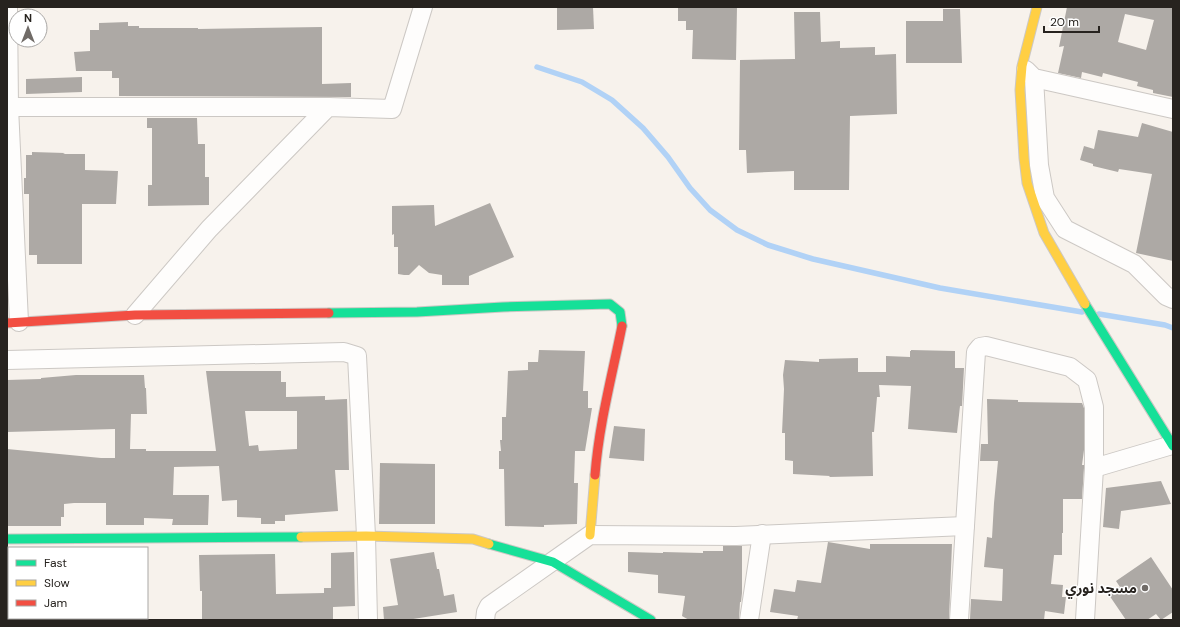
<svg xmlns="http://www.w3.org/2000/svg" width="1180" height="627" font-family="'DM Sans','Noto Sans Arabic',sans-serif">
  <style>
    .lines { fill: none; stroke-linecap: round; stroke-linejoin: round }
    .stream { stroke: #b1d2f6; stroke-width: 5.5 }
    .building { fill: #ada9a5; fill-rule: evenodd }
    .street-casing { stroke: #ccc8c4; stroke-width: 20 }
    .fast-casing { stroke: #ccc8c4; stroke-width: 11 }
    .slow-casing { stroke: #ccc8c4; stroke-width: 11 }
    .jam-casing { stroke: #ccc8c4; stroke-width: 11 }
    .street { stroke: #fefdfc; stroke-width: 18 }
    .fast { stroke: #16e098; stroke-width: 9 }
    .slow { stroke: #ffcf43; stroke-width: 9 }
    .jam { stroke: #f24e42; stroke-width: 9 }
    .poi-dot { fill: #706b67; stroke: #fff; stroke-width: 1.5 }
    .labels { text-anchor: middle; stroke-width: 3; stroke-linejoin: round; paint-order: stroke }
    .poi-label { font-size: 14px; font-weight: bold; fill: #27231f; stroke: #fff; text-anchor: end }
  </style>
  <rect width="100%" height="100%" fill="#f7f2ec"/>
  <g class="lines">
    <!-- stream -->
    <g class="stream">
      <polyline points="537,67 582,82 612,100 643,128 668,157 690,188 710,210 737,230 768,245 813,259 940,288 1082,312"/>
      <polyline points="1099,314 1165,325 1173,328"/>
    </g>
  </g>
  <!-- building -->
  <g class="building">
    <polygon points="557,7 593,7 594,29 557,30"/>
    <polygon points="678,7 737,7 736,60 692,59 693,30 686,30 686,21 678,21"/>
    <path d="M1067,7H1173V97L1153,93V90L1137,86L1138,82L1103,73L1102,77L1082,72L1081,78L1058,73L1064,46L1059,47ZM1125,14L1154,20L1146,50L1118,42Z"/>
    <polygon points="943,9 960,9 962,63 906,63 906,21 943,21"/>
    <polygon points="794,12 820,12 821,42 840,41 840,48 875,47 875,55 896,54 897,114 850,116 849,190 794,190 794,171 747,173 746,150 739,150 740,60 795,59"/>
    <polygon points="128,22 128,26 139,26 139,28 198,28 198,29 322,27 322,84 351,83 351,97 119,96 119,78 112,78 112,71 76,71 74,52 90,51 90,30 99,30 99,23"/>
    <polygon points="82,77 82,92 26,94 26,79"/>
    <polygon points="147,118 197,118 198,144 205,144 205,177 209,177 209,205 148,206 148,185 152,185 152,128 147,128"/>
    <polygon points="1142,123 1173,132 1173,261 1136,253 1152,174 1119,169 1118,172 1093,166 1093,164 1080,160 1084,146 1094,149 1098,130 1138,137"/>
    <polygon points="32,152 65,153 63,154 85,154 85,170 118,171 116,204 82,204 82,264 37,264 37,255 29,255 29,194 24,194 24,178 26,178 26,155 32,155"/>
    <polygon points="490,203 514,257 469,276 469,285 442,285 442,275 429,273 419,265 409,275 404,275 398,274 398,247 394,247 394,234 392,235 392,206 434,205 435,226"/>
    <polygon points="539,350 585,351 583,391 588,391 588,408 592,408 585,451 575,451 574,483 578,483 577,524 544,525 544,527 505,526 504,469 499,469 499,451 501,451 500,440 502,440 502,417 506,417 508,371 528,370 528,362 538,362"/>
    <polygon points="911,350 955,351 955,368 964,368 962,406 960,406 957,433 908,429 911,386 879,385 880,397 877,397 874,432 872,432 873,476 829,477 830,476 793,474 793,461 785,460 785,433 782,433 784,389 783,375 785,360 819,362 819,359 858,358 858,372 886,372 886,356 910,357 910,351 911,351"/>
    <path d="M206,371H281V382H286V397L325,396V400L347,399L349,470H335L338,511L285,515V521H275V524H261V518L237,517V500L222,501L219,466L174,467L173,495H209L208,525H172L173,519L144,518V525H106V503H74L64,504V517H61V526H7V449L101,458H115V429L7,432V380L41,379V378L76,375H144L145,388H146L147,414H131L130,449H146V451H216ZM245,411H297V449L259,451L258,445L249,446Z"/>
    <polygon points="987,399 1018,400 1018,402 1082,403 1084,408 1084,450 1082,465 1084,465 1084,468 1082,499 1063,499 1063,533 1062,533 1062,555 1054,555 1051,584 1063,585 1062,597 1066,597 1064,614 1045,611 1044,620 970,619 971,599 1002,601 1003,569 984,567 987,537 992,538 994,503 998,461 980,461 981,444 988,444"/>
    <polygon points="614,426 645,429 644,461 609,458"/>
    <polygon points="380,463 435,464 435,524 379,524"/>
    <polygon points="1161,481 1171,504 1121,511 1119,529 1103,527 1106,488"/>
    <polygon points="828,542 870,549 870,544 952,544 949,620 797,620 798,616 770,612 774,589 795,592 797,580 821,583"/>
    <polygon points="723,546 742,546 742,593 741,602 740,602 739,620 689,620 682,616 685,596 658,593 658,575 628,572 628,552 663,553 663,552 703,553 703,551 723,551"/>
    <polygon points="354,552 355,606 333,607 333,620 202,619 202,591 200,591 199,555 275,554 276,594 324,593 324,588 331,588 331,553"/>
    <polygon points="434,552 437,569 439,569 444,596 454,594 457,612 407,620 384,620 383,607 398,605 390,559"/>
    <polygon points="1151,557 1173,590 1173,612 1161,620 1156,614 1147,620 1126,620 1109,595 1120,587 1116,581"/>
  </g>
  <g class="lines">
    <defs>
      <g id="street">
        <polyline points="8,7 9,107 19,322"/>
        <polyline points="1026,70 1034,78 1173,109"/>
        <polyline points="1034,78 1039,165 1045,198 1065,229 1134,264 1166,296 1173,299"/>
        <polyline points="7,107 328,107"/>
        <polyline points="135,315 209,229 328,107 392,109 423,7"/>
        <polyline points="7,360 344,352 357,356 366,536 368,620"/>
        <polyline points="1094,468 1172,445"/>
        <polyline points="485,620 486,612 489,606 590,535 736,536 965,526"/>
        <polyline points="749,620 762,534"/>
        <polyline points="959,620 976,352 980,347 986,346 1070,367 1087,380 1094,407 1094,468 1085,620"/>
      </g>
      <g id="fast">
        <polyline points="1085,304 1173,446"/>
        <polyline points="329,313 417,312 503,307 610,304 620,312 622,326"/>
        <polyline points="7,539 301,537"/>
        <polyline points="489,544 553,562 651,620"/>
      </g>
      <g id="slow">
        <polyline points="1037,7 1022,66 1020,90 1024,158 1027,183 1044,233 1085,304"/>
        <polyline points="590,535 595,475"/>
        <polyline points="301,537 366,536 473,539 489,544"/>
      </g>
      <g id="jam">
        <polyline points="7,323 135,315 329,313"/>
        <path d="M595,475C599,424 612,376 622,326"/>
      </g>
    </defs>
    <!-- street casing -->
    <use href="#street" class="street-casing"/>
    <!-- fast casing -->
    <use href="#fast" class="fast-casing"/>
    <!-- slow casing -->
    <use href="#slow" class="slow-casing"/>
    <!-- jam casing -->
    <use href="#jam" class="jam-casing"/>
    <!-- street -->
    <use href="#street" class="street"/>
    <!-- fast -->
    <use href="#fast" class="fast"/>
    <!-- slow -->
    <use href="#slow" class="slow"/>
    <!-- jam -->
    <use href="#jam" class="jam"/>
  </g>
  <!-- markers -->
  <circle class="poi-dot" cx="1145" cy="588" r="4"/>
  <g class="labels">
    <!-- poi labels -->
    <g class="poi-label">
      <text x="1137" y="593">مسجد نوري</text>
    </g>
  </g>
  <!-- border -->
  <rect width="1180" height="627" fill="none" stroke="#27231f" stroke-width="16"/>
  <!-- legend -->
  <rect x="8" y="547" width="140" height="72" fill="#ffffff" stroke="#a9a7a5"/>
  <rect x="16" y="560" width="20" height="6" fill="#16e098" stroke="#a9a7a5"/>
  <text x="44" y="567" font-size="12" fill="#27231f">Fast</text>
  <rect x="16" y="580" width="20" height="6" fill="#ffcf43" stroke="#a9a7a5"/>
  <text x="44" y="587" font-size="12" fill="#27231f">Slow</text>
  <rect x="16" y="600" width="20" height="6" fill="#f24e42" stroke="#a9a7a5"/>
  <text x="44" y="607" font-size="12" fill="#27231f">Jam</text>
  <!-- north arrow -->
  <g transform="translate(28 28)"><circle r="19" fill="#ffffff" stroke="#a9a7a5"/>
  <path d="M0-3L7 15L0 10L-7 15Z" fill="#706b67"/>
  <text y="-6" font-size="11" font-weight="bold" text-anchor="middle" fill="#27231f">N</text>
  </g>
  <!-- scale -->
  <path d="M1044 26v6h55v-6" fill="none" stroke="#27231f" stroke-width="2"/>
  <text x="1050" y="26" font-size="12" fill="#27231f" stroke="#ffffff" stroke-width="3" paint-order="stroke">20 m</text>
</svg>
